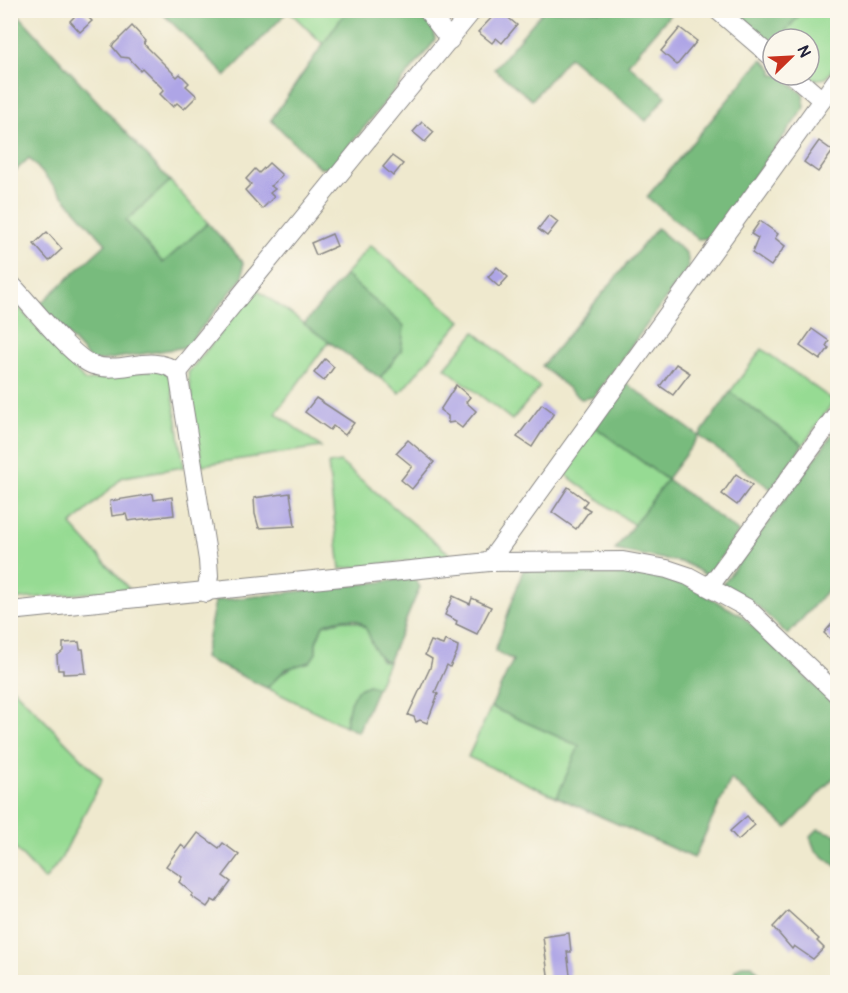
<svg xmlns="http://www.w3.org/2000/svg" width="848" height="993" font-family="Pangolin,sans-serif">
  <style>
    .green { fill: #96db93; stroke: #5c7e67; stroke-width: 1.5 }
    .forest { fill: #78bb7d; stroke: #4d6e5c; stroke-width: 1.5 }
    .building { fill: #aea5e6 }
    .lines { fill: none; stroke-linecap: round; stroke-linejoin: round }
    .minor-casing { stroke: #888684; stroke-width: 20 }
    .minor { stroke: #fff; stroke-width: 18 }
  </style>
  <rect width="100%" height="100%" fill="#fbf7ec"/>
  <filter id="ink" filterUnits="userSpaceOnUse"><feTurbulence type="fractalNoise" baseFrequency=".0167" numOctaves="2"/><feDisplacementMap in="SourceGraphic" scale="12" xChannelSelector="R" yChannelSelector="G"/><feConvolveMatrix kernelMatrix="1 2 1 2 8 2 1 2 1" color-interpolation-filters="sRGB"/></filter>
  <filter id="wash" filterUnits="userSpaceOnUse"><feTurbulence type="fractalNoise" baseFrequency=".008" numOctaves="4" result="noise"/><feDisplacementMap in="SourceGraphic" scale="24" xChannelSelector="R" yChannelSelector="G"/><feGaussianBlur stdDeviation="1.35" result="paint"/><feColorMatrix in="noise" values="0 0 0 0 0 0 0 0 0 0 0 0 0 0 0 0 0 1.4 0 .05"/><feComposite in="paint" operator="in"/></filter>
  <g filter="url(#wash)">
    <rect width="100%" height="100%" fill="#efe9ce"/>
    <!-- green -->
    <g class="green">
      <polygon points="803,10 837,11 837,63 826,78 814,80 809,75 809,39 779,39"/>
      <polygon points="289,11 348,11 323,44"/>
      <polygon points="170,181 208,223 163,263 126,221"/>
      <polygon points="370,245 461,321 400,393 380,378 401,351 404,326 345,275"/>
      <polygon points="256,289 329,341 276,413 321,447 202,465 188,373"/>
      <polygon points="13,301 85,381 160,369 170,376 184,467 123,477 71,525 129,589 11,600 10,303"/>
      <polygon points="475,332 540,387 512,420 445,368"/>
      <polygon points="762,349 834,401 803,445 730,392"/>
      <polygon points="595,427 667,480 634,525 562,472"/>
      <polygon points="340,462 452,556 340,569 328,464"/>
      <path d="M344,620C374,622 369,638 381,660L388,662L377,688L368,685L347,713L345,726L267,688L276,677L316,653V643L323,625Z"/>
      <polygon points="10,685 102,779 61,859 45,880 11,844"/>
      <polygon points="491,707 580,746 557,797 468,757"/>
    </g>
    <!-- forest -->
    <g class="forest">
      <polygon points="289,10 226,76 160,11 160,10"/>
      <polygon points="15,11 170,181 126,221 163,263 208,223 243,262 243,277 186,347 92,362 40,304 106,244 29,158 11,175 10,90 16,90"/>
      <polygon points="348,11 416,11 434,28 435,41 331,168 320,168 271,120 339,21"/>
      <polygon points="543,11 673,11 628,64 666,96 646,121 569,57 532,100 494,69"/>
      <polygon points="737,11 803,11 779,39 773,39 773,45 734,14"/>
      <polygon points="762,59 773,69 773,75 780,75 803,94 805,107 710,238 698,239 647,197"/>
      <polygon points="657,228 687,254 689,267 594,397 581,399 542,366"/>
      <polygon points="345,275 404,326 401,351 380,378 304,324"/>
      <polygon points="626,383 699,436 730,392 803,445 771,489 699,436 667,479 739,532 708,576 685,563 615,550 667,480 595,427"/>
      <polygon points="834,432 837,434 837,579 788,635 752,601 723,584"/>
      <polygon points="606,566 677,579 741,615 837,707 837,774 787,828 731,779 694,858 557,797 579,746 491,707 513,660 495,651 523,570"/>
      <path d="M414,578L420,587L388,662C361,653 381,601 323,625L316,642V653L310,662L286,669L267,688L204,658L215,601Z"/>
      <polygon points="368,685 377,688 358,732 345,726 350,703 357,690"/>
      <polygon points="818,829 837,835 837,867 815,850 810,837"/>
      <polygon points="742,965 752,965 768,982 736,982 733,980 735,970"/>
    </g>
    <g id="blocks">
      <!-- building -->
      <g class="building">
        <polygon points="81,10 92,21 80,32 70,21"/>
        <polygon points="499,10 517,25 502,43 496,38 492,43 478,32"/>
        <polygon points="132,26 146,41 144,44 177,77 180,74 189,83 186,86 197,96 184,109 177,103 173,107 160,94 164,90 142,68 140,70 129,58 121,57 112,46"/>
        <polygon points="680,28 697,41 677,65 661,51"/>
        <polygon points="422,122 434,132 425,142 413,132"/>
        <polygon points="819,141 833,151 818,172 804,162"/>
        <polygon points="392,156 403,164 393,176 383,167"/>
        <polygon points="269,163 282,175 271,186 275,189 270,193 274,197 262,209 245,190 251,184 246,179 255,169 259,173"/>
        <polygon points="549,215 558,222 547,236 538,229"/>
        <polygon points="760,221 778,234 775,238 785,246 771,266 752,253 758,238 751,234"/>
        <polygon points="47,232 62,249 49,261 34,244"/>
        <polygon points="332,234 337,246 316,255 311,243"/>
        <polygon points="497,267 508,277 499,287 488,277"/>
        <polygon points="812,329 829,341 826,346 829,348 820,360 800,346"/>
        <polygon points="325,359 334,367 324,381 314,373"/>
        <polygon points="676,364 690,373 673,395 660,386"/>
        <polygon points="456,385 470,397 466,402 476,411 462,428 454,422 448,423 448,416 440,410"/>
        <polygon points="316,398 354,423 345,435 333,426 330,430 305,412"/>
        <polygon points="542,404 554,413 532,447 517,437"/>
        <polygon points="408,440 434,462 412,489 401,480 412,466 396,453"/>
        <polygon points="736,474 752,485 737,505 722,494"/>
        <polygon points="568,487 587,501 583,506 590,510 576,529 552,512"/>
        <polygon points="290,493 295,526 259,528 255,514 254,498"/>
        <polygon points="153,494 154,500 172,497 174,515 128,521 126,514 112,516 110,501"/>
        <polygon points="453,596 470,604 472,598 491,607 477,634 456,624 457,621 445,615"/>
        <polygon points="837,618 837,645 824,633"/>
        <polygon points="445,640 458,646 457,652 450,667 447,665 435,692 438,694 427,723 420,720 416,722 414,717 408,715 430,668 432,659 425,655 431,641 443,645"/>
        <polygon points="79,642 80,649 83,649 86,673 63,674 63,670 58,670 57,656 63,651 63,643"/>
        <polygon points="747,816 755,825 738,840 730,831"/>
        <polygon points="198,833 219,848 223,843 239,855 223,876 231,882 216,902 212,900 207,907 191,896 193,894 179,882 182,877 166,866 181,845 186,849"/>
        <polygon points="788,911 819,939 817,941 824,948 813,959 794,946 792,949 773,927"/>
        <polygon points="569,933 571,952 567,952 571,982 549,982 543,937"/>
      </g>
    </g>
  </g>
  <g filter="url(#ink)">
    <use href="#blocks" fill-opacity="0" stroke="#888684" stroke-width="1.5"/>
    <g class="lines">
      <defs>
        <g id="minor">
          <polyline points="427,10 450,40"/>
          <polyline points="717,10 773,58"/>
          <polyline points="793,75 822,100"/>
          <path d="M10,283C28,301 72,358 93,365C124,375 149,352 178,372L208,560L209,576L206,593"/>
          <polyline points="178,372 473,10"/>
          <polyline points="489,562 838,78"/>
          <polyline points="710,586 838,412"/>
          <polyline points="10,611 489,562 623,561 667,569 688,576 747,608 838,695"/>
        </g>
      </defs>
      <!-- minor casing -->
      <use href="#minor" class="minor-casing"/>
      <!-- minor -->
      <use href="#minor" class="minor"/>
    </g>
  </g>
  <!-- margin -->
  <rect width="848" height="993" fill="none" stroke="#fbf7ec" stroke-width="36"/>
  <!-- north arrow -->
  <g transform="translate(791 57) rotate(66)"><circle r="28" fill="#fbf7ec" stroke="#a4a2a5" stroke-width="1.5"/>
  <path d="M0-4.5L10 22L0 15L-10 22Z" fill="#c8321e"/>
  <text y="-9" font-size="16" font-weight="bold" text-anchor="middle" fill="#22223b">N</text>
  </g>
</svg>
